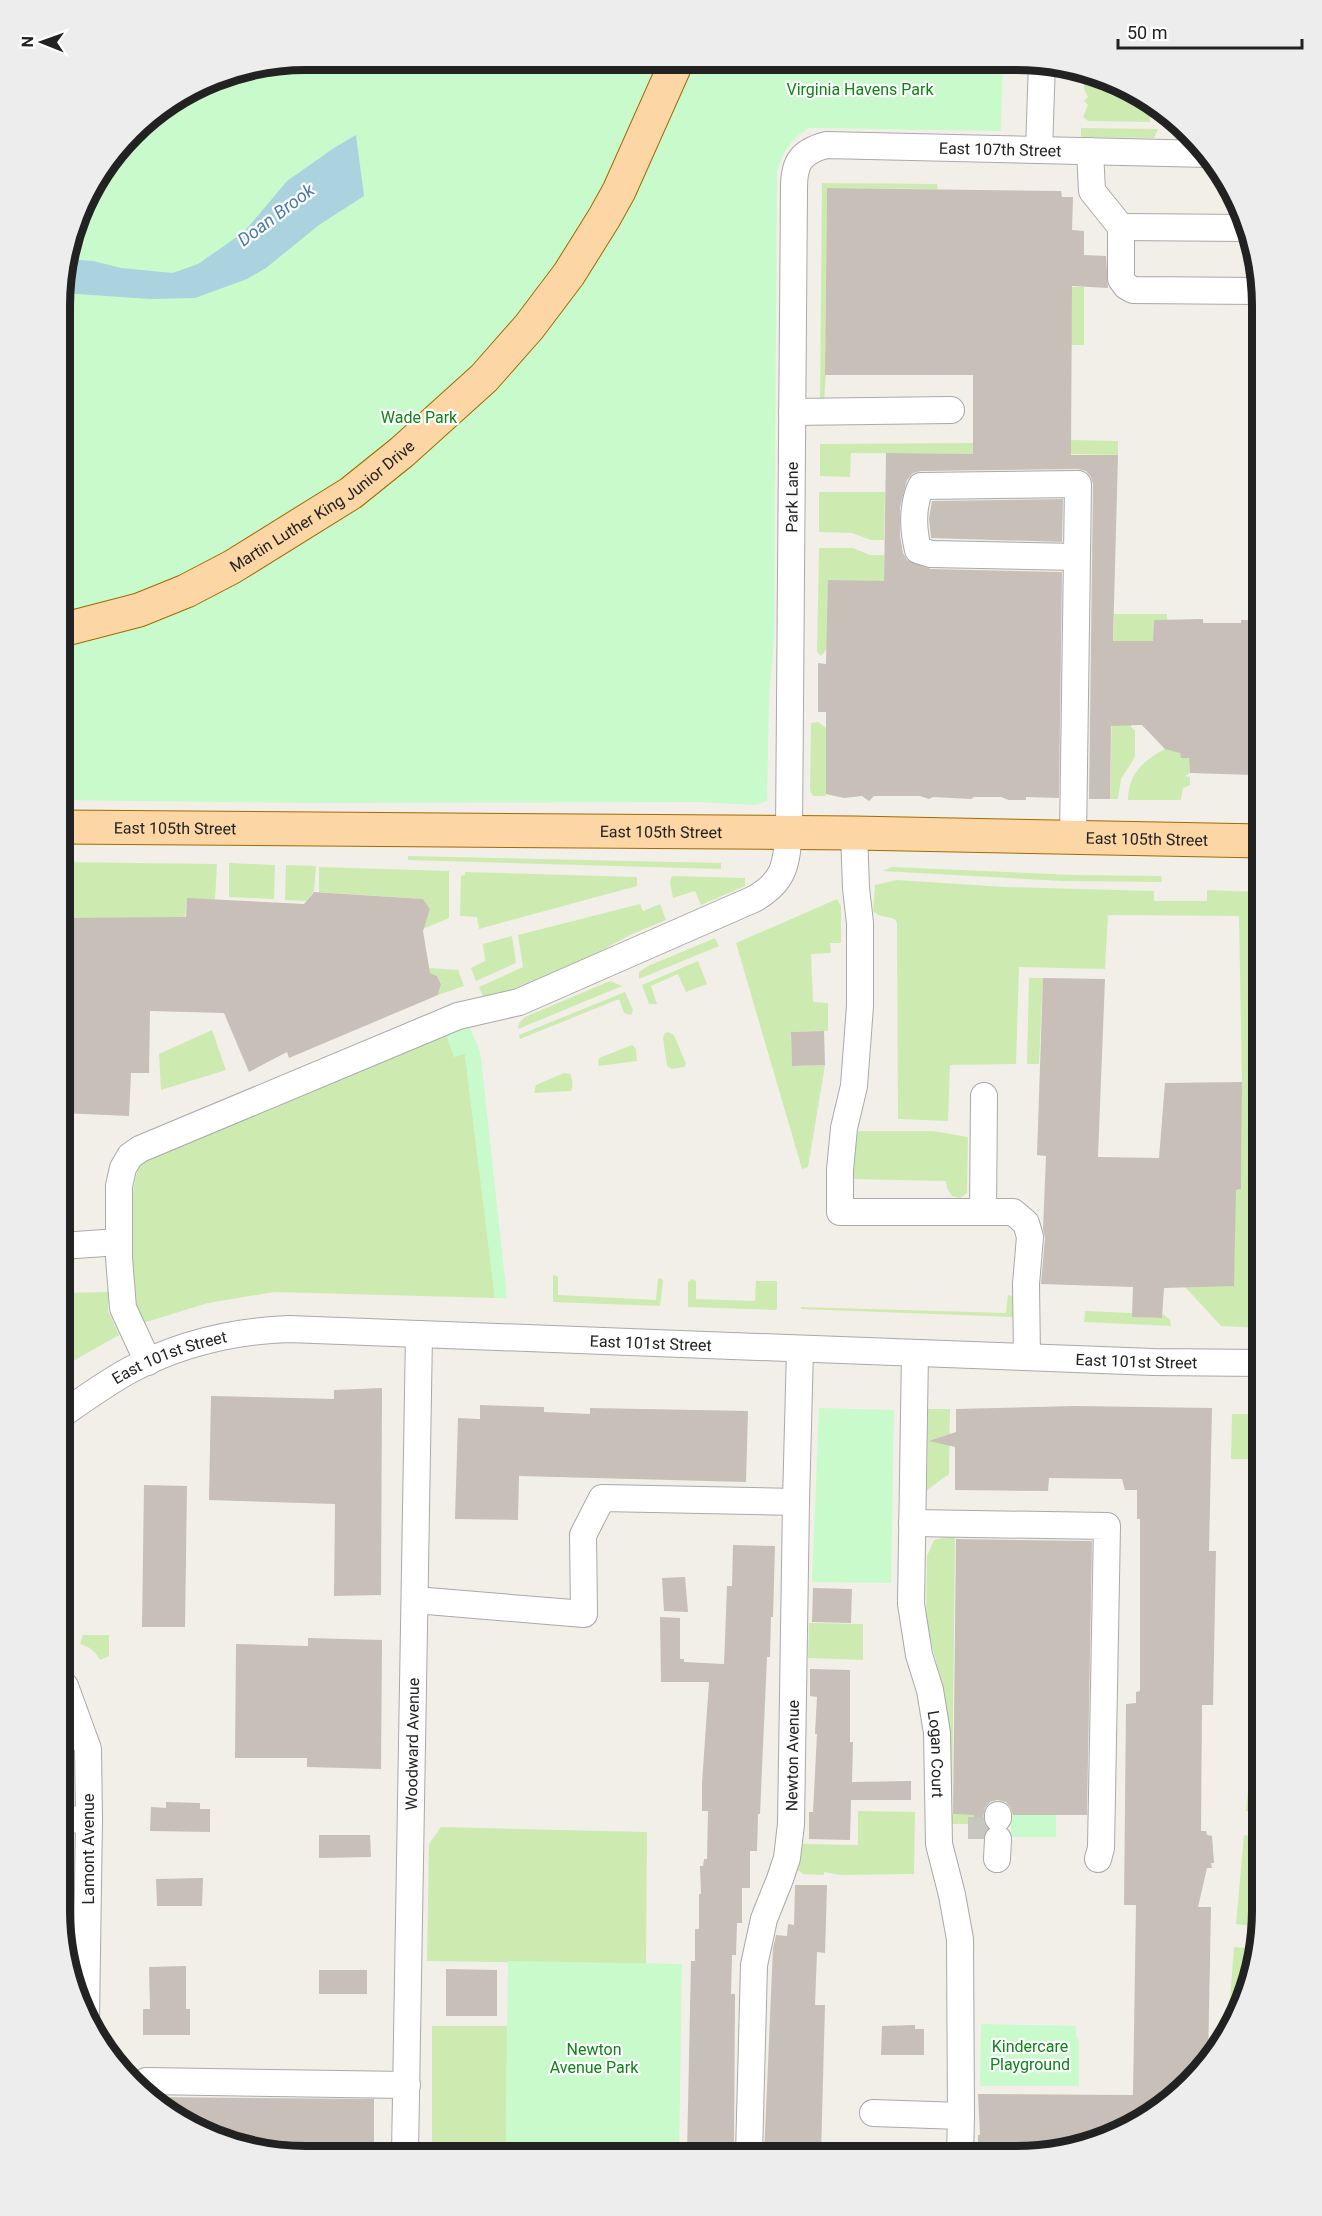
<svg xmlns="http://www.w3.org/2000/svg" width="1322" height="2216" font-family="Roboto,sans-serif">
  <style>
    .grass { fill: #cdebb0 }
    .park { fill: #c8facc }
    .water { fill: #aad3df }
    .building { fill: #c7bfb8 }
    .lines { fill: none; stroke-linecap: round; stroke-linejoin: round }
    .minor-tunnel { stroke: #c8c6c1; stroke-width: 26; stroke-dasharray: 26 13; stroke-linecap: butt }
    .minor-casing { stroke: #a9a9a9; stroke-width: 28 }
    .major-casing { stroke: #a06b00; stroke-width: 35 }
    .minor { stroke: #fff; stroke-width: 26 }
    .major { stroke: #fcd6a4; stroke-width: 33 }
    .labels { text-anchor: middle; stroke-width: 4.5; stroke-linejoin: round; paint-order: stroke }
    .park-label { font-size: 16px; fill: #0c8416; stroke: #fff }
    .street-label { font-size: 16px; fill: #222; stroke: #fff }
    .water-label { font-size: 18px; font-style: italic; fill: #4a7aab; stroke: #fff }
    .rim { fill: none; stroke: #222; stroke-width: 8 }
  </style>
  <rect width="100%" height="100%" fill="#f2efe9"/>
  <!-- grass -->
  <g class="grass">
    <polygon points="1084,83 1090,83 1109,94 1122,99 1144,99 1157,106 1156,115 1150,117 1150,122 1088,121 1083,117 1088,105 1084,101 1088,97 1084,89"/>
    <polygon points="1081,128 1158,129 1154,138 1081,137"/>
    <polygon points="822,183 937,184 938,189 827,188 825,374 826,375 824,401 820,404"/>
    <polygon points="1072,287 1084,287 1084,345 1071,345"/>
    <polygon points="1071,440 1118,441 1118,455 1071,454"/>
    <polygon points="973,443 973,454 851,453 850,477 820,476 820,444"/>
    <polygon points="819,492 885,492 884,540 871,540 852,533 819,532"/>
    <polygon points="819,548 853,548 870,555 884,555 884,581 821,656 817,652"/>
    <polygon points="1114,614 1167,614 1167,620 1154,620 1153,641 1132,642 1131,727 1135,730 1135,757 1121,779 1118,799 1110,799"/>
    <polygon points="834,717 826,742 826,796 813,796 810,790 811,723 818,722 826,728"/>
    <path d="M1165,749L1180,750L1181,758H1189L1190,773L1185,776L1190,777V785L1183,788L1181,800H1128C1128,774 1144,760 1165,749Z"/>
    <polygon points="408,856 721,863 721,869 408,860"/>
    <polygon points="61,862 217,864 215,900 187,899 185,918 72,918 74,897 61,896"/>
    <polygon points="229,863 275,865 274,899 229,897"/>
    <polygon points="286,865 316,866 314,891 306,901 285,900"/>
    <polygon points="319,867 449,871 449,918 423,929 422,924 426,921 430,909 423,899 319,892"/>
    <polygon points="892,867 1074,875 1161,876 1162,882 1063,881 882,871"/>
    <polygon points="465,872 637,877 637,886 479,929 477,917 460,916 461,876 465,875"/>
    <polygon points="672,876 745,878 745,886 701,905 695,891 673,898 670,882"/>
    <polygon points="897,880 1005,887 1154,891 1154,901 1207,901 1207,890 1262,892 1262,1328 1221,1326 1185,1287 1236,1190 1241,1189 1242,1082 1239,916 1108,915 1105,969 1019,967 1016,1064 950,1065 948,1121 898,1119 897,923 895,919 878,915 873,911 875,885"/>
    <polygon points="837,899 841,906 841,943 830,943 831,953 811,954 813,1002 828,1003 828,1031 791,1032 792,1066 825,1065 808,1167 802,1169 736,943"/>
    <polygon points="640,904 643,911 660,904 666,920 630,935 588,958 588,964 512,993 483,997 479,987 523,967 518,935"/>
    <polygon points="512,936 516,963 476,981 471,968 485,961 483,944"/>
    <polygon points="715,938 719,946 639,979 639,972 648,966"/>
    <polygon points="698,961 707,984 686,992 678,974 651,986 657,1004 649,1004 642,985"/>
    <polygon points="429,968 458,970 464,986 438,995 441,983 437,976 430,973"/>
    <polygon points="1029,978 1043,978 1039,1064 1027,1064"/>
    <polygon points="610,981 622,986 518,1029 519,1023 525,1017"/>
    <polygon points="625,992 633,1010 631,1015 624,1013 619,999 520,1039 519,1035"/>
    <polygon points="212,1030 226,1070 161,1090 159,1054"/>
    <polygon points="668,1032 674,1035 686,1064 684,1067 672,1069 667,1066 663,1038 665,1033"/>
    <path d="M446,1034L465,1053L495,1298L275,1292L208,1303L143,1323C128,1296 127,1199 138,1170C139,1165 143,1162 146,1158Z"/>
    <polygon points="632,1045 636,1049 637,1061 599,1066 598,1060 601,1057"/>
    <path d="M564,1073L570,1074C572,1078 574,1086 571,1091L534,1093L536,1085Z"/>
    <polygon points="853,1131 933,1131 968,1137 967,1193 960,1198 952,1196 947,1188 946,1181 852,1179"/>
    <polygon points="555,1275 558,1277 558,1295 656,1300 658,1279 661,1278 663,1281 660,1306 553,1302 553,1276"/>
    <polygon points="692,1279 696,1281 696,1299 755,1301 756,1281 777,1281 777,1308 776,1310 688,1307 688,1282"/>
    <polygon points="108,1292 108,1311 119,1335 61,1368 61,1293"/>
    <polygon points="1008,1295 1015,1297 1014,1317 801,1309 801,1307 1006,1313"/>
    <polygon points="1085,1311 1132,1313 1132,1317 1162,1318 1163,1314 1170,1320 1171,1326 1084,1322"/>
    <polygon points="928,1409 950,1409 949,1474 927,1490"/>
    <polygon points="1232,1414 1262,1414 1262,1459 1231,1459"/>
    <polygon points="955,1535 952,1814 974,1815 974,1824 951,1824 948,1715 942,1683 926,1624 927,1556 934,1540"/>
    <polygon points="809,1623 863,1624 863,1660 808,1658"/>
    <path d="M83,1635H109V1656L100,1660C95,1651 90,1647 80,1644Z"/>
    <polygon points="1254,1724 1262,1725 1260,1813 1246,1811"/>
    <polygon points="858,1811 915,1812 914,1874 840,1875 824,1872 824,1875 803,1874 798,1870 803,1844 858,1845"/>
    <polygon points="441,1827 647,1832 646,1964 427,1961 429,1844"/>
    <polygon points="1244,1835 1258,1838 1251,1926 1236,1924"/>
    <polygon points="1234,1947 1249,1948 1244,1997 1228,2027"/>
    <polygon points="432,2026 507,2026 506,2155 432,2154"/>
  </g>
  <!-- park -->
  <g class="park">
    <path d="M307,60L1003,62L1001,131L809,128C790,140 783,151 777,172L774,638L769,700L767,801L755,805L697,802L307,803L61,800L62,275L86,197L144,121L213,79Z"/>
    <polygon points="469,1025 480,1052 482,1067 507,1298 495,1298 465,1054 454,1057 446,1034"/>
    <polygon points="819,1408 894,1410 891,1583 812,1582"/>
    <rect x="1011" y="1815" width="45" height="22"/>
    <polygon points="508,1961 682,1964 679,2155 506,2155"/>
    <polygon points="981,2024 1076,2026 1076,2038 1079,2040 1079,2086 980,2086"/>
  </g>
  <!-- water -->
  <polygon class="water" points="356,135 364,196 319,225 266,268 247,279 195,298 150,299 62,293 62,275 67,259 93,261 121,268 173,273 198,264 244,232 287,181 334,148"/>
  <!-- building -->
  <g class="building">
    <polygon points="827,188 1061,191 1062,197 1073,197 1072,230 1084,231 1084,255 1106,256 1108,288 1072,286 1071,455 1118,455 1113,641 1153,641 1154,620 1203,619 1203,623 1241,623 1241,620 1262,620 1262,759 1254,760 1253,775 1190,773 1189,758 1181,758 1180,753 1165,749 1142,725 1111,726 1110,799 1089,799 1093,484 1091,477 1086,471 1078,469 921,471 913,473 907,480 900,507 900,536 903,553 907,560 931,569 1062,572 1059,798 1026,797 1026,800 1009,800 1001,797 974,797 971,799 933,797 929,799 920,796 874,796 869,801 862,796 844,798 826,794 826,712 818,712 818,663 826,664 828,580 884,581 886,453 973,454 973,375 825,375"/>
    <polygon points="1063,499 1062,542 931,538 929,518 932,501"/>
    <polygon points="314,892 423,899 430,909 423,931 430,973 437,976 441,984 438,995 289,1058 287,1052 249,1072 224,1013 150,1011 149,1073 131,1073 129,1116 61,1113 61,918 186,917 187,898 304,904"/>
    <polygon points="1043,978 1105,979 1098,1157 1159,1158 1165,1083 1242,1082 1241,1189 1236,1190 1234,1286 1164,1288 1162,1318 1132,1317 1133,1287 1041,1284 1045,1238 1043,1229 1046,1156 1037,1155"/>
    <polygon points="824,1031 825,1065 792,1066 791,1032"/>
    <polygon points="382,1388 381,1595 334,1596 335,1504 209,1500 211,1396 334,1399 334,1390"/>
    <polygon points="480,1405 544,1407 544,1412 590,1414 590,1408 748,1411 746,1482 519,1476 518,1520 455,1519 458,1418 480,1419"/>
    <polygon points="1075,1406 1212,1408 1209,1551 1216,1551 1213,1705 1202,1705 1201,1831 1206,1831 1207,1835 1212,1836 1214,1863 1211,1863 1212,1868 1207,1868 1198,1907 1211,1907 1208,2062 1165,2105 1109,2137 1016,2156 978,2156 978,2135 980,2135 978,2094 1133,2095 1136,1905 1124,1905 1126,1704 1136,1703 1136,1692 1140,1691 1140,1519 1137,1519 1137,1490 1125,1490 1122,1479 1049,1478 1048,1491 955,1490 955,1447 929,1441 956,1432 956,1409"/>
    <polygon points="144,1485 187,1486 185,1627 142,1627"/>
    <polygon points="956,1539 1092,1541 1087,1815 1013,1815 1011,1808 1006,1802 997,1800 990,1802 985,1808 983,1819 988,1828 983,1839 974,1839 974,1815 953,1814"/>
    <polygon points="733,1545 775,1546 773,1617 771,1617 770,1657 767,1657 760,1814 758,1814 757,1851 750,1851 750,1888 742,1888 742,1923 737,1923 736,1955 732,1955 731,1994 735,1994 734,2155 687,2155 691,1961 695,1961 695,1929 699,1929 699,1894 701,1894 700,1866 703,1866 704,1859 707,1859 708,1811 702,1811 702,1783 709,1682 661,1682 660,1617 680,1618 680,1659 684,1659 684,1662 724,1664 727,1586 732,1586"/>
    <polygon points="685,1577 688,1612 664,1611 662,1578"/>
    <polygon points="813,1588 852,1589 851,1623 812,1622"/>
    <polygon points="308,1638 382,1640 381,1769 307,1767 307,1758 235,1758 236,1644 308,1646"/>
    <polygon points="810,1669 850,1670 850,1742 853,1742 852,1782 911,1781 911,1800 851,1800 850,1840 809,1839 809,1812 813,1812 817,1734 815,1734 817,1697 810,1696"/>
    <polygon points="166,1802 200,1803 200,1809 210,1809 210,1832 150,1831 151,1807 166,1808"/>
    <polygon points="319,1835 370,1835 371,1857 319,1858"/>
    <polygon points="203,1878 202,1906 157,1906 156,1879"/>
    <polygon points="795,1885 827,1885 825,1953 817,1952 815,2005 825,2005 821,2155 764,2155 773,1948 776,1935 787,1936 788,1924 794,1925"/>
    <polygon points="186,1966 186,2009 190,2009 190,2035 143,2035 143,2009 150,2009 149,1967"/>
    <polygon points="446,1969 497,1970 497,2016 446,2016"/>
    <rect x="319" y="1970" width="48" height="24"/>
    <polygon points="915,2025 915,2029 924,2029 924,2055 881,2055 882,2026"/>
    <polygon points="149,2097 374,2099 374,2145 237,2144 213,2137 157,2105"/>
  </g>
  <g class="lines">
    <!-- minor-tunnel -->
    <polyline class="minor-tunnel" points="981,1839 981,1817"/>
    <defs>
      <g id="minor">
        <polyline points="1039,150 1042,62"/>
        <polyline points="1090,151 1092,191 1121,227 1121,279 1126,286 1133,290 1259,291"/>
        <polyline points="1121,227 1246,228"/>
        <polyline points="792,412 951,410"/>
        <polyline points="854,833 856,888 860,923 860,1006 854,1086 844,1128 840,1170 840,1212 983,1212"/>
        <path d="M1073,838L1078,484L921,486C912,506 913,529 918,550L931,554L1077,557"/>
        <polyline points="984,1096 983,1212 1013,1212 1026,1223 1030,1237 1026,1284 1027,1357"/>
        <polyline points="61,1246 119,1242"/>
        <path id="s1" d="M915,1353L911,1604L919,1655L930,1690L937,1733L939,1844L952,1895L960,1939L961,2116L960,2156"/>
        <path id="s2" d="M148,1362L123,1308L119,1258V1186L123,1168L130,1156L140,1149L458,1016L519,1002L754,899C784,882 786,866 789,833L794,188C794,162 801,152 826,145L1208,154"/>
        <path id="s3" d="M61,1415C83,1400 106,1383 130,1370C179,1344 234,1331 289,1329L1153,1362L1262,1363"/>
        <polyline points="912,1523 1107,1526 1101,1848 1098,1859"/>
        <polyline points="415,1600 584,1614 583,1535 602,1498 796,1502"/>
        <polyline points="65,1686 88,1749 89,1819 86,2017"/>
        <polyline points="998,1818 998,1815"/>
        <polyline points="60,1820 89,1819"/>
        <polyline points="997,1859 998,1839"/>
        <polyline points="146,2081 407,2085"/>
        <polyline points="873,2113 961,2116"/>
        <path id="s4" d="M405,2154L419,1334"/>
        <path id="s5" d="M749,2155L754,1965L764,1919L780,1879L787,1858L791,1824L796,1502L800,1349"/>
      </g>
      <g id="major">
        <path id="s6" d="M62,630L139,610L186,591L232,567L351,493L402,452L484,378L529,327L569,274L604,218L619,191L677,61"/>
        <path id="s7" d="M61,827L854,833L1262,841"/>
      </g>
    </defs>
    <!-- minor casing -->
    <use href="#minor" class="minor-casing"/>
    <!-- major casing -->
    <use href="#major" class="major-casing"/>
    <!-- minor -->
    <use href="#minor" class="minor"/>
    <!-- major -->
    <use href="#major" class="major"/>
  </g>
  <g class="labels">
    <!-- park labels -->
    <g class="park-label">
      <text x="860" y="95">Virginia Havens Park</text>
      <text x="419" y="423">Wade Park</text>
      <text x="1030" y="2052">Kindercare<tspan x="1030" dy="18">Playground</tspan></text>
      <text x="594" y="2055">Newton<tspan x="594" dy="18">Avenue Park</tspan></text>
    </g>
    <!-- street labels -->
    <g class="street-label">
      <text dy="6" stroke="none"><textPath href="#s2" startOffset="1848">East 107th Street</textPath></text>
      <text dy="6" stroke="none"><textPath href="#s2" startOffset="1305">Park Lane</textPath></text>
      <text dy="6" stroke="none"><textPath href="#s6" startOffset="291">Martin Luther King Junior Drive</textPath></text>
      <text dy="6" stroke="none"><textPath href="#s7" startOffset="114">East 105th Street</textPath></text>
      <text dy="6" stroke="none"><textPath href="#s7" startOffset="600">East 105th Street</textPath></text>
      <text dy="6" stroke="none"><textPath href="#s7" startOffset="1086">East 105th Street</textPath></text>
      <text dy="6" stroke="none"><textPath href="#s3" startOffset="610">East 101st Street</textPath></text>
      <text dy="6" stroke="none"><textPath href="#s3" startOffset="124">East 101st Street</textPath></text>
      <text dy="6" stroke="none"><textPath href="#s3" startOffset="1096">East 101st Street</textPath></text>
      <text dy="6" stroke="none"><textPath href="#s4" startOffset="410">Woodward Avenue</textPath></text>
      <text dy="6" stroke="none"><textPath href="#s1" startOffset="404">Logan Court</textPath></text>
      <text dy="6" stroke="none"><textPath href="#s5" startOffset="405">Newton Avenue</textPath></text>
      <text transform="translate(88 1849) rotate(-90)" y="6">Lamont Avenue</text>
    </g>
    <!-- water labels -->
    <g class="water-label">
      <text transform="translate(276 215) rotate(-37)" y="6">Doan Brook</text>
    </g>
  </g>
  <!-- crop -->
  <path d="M0 0H1322V2216H0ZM306 70H1016A236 236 0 0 1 1252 306V1910A236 236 0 0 1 1016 2146H306A236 236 0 0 1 70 1910V306A236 236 0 0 1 306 70Z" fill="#ededed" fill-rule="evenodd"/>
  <path class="rim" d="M306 70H1016A236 236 0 0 1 1252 306V1910A236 236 0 0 1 1016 2146H306A236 236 0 0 1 70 1910V306A236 236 0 0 1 306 70Z"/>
  <!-- north arrow -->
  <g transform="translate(42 42) rotate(271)" stroke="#ffffff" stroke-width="4.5" paint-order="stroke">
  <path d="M0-4.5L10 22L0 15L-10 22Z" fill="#222222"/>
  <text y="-9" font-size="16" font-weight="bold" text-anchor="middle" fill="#222222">N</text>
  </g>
  <!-- scale -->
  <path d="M1118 39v9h184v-9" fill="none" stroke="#222222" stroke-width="3"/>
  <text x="1127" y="39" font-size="18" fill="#222222" stroke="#ffffff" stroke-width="4.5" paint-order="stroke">50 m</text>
</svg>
